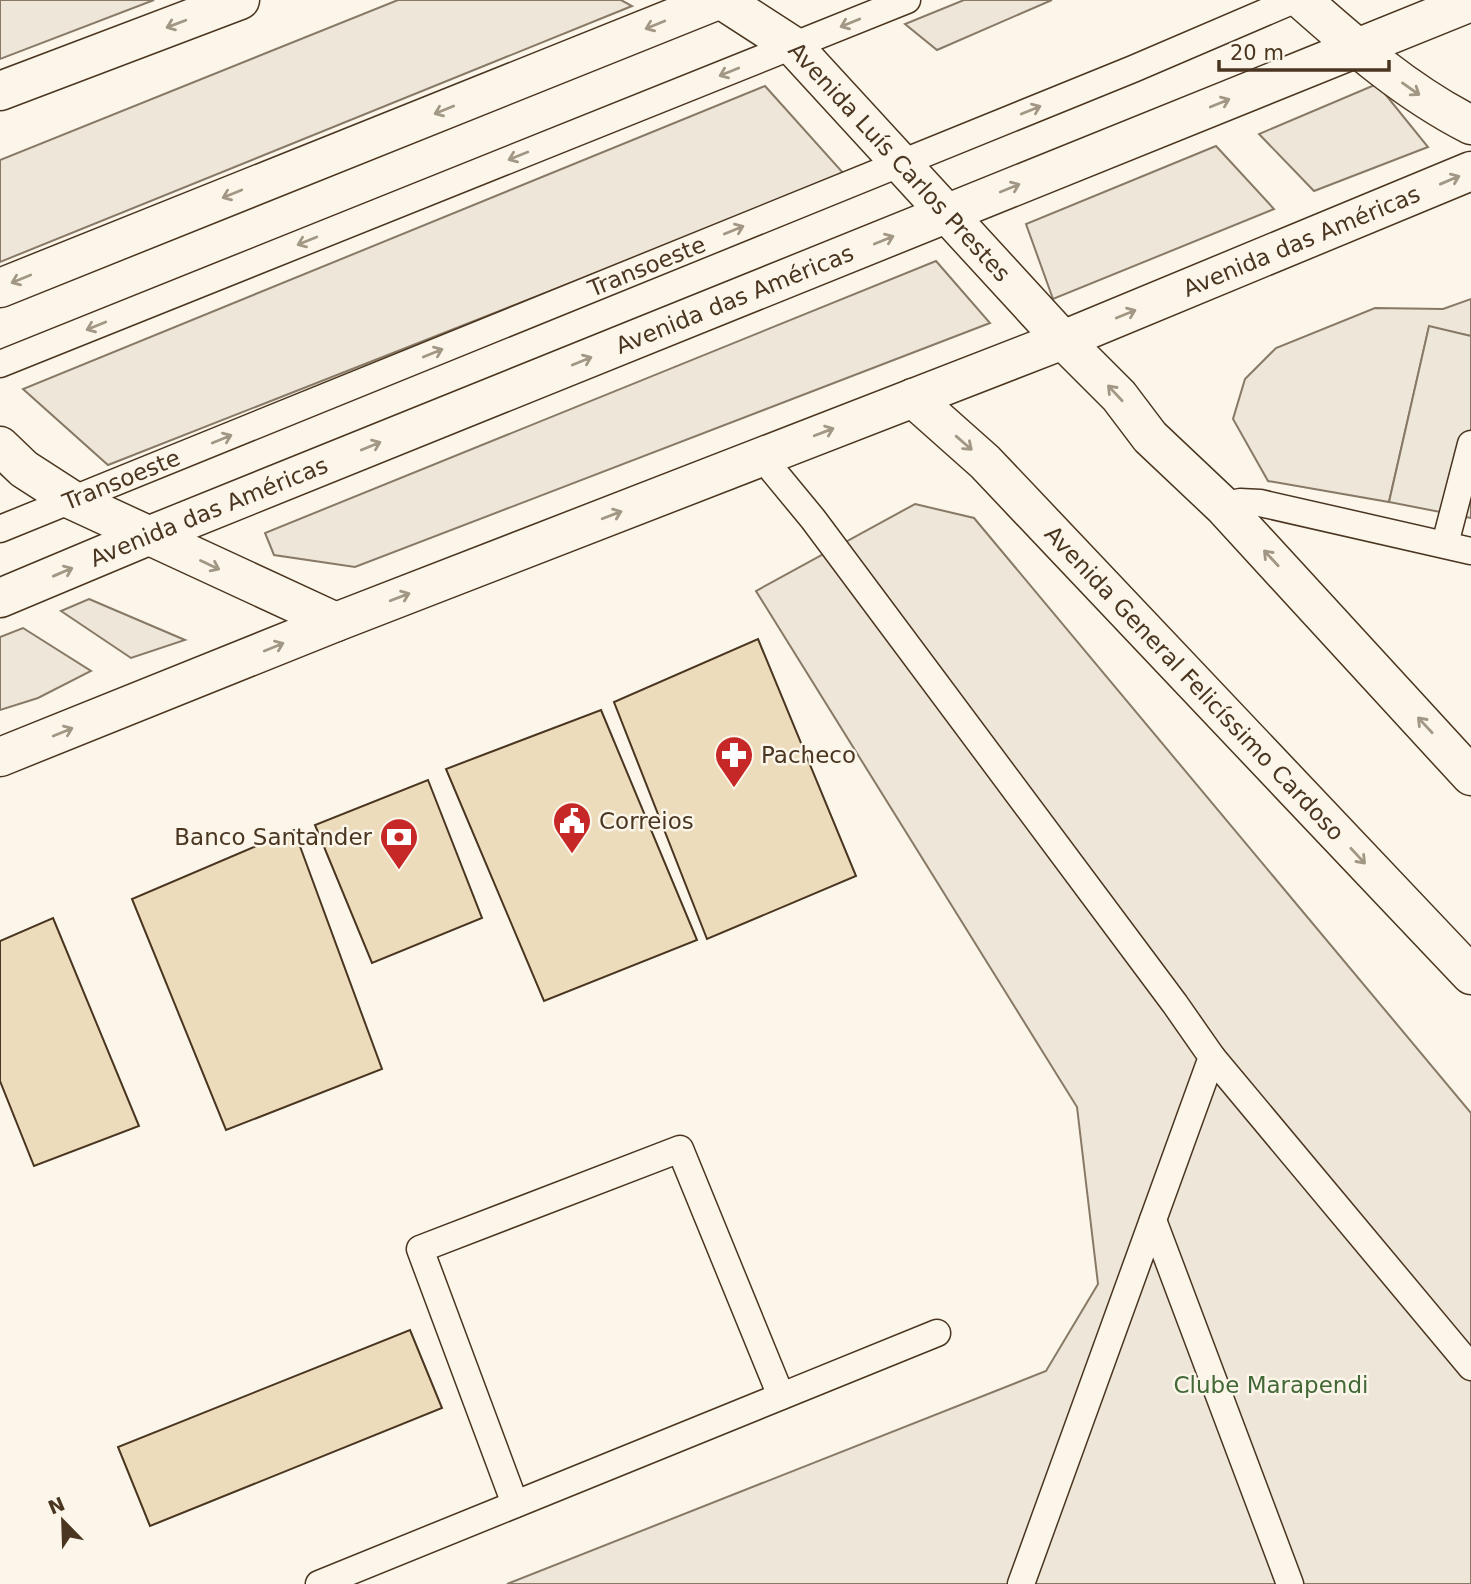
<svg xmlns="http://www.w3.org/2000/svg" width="1471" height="1584" font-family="'DejaVu Sans',sans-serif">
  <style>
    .green { fill: #ede6d9; stroke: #887966; stroke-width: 2 }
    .parking { fill: #ede7d9; stroke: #887966; stroke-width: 2 }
    .building { fill: #ecdcbc; stroke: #4a3520; stroke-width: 2 }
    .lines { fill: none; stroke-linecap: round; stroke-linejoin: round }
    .service-casing { stroke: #4a3520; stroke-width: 29 }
    .tertiary-casing { stroke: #4a3520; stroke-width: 41 }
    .secondary-casing { stroke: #4a3520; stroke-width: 41 }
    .trunk-casing { stroke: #4a3520; stroke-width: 41 }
    .service { stroke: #fbf6e9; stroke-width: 26 }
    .tertiary { stroke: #fbf6e9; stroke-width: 38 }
    .secondary { stroke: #fbf6e9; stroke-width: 38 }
    .trunk { stroke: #fbf6e9; stroke-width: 38 }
    .oneway { stroke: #a29684 }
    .labels { text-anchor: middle; stroke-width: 5; stroke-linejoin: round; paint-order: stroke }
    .street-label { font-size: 23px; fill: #4a3520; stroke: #fbf6e9 }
    .poi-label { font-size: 23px; fill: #4a3520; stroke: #fbf6e9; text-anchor: start }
    .park-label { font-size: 23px; fill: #436837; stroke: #fbf6e9 }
  </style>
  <rect width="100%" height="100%" fill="#fbf6e9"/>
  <!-- green -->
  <g class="green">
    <polygon points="0,0 154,0 0,59"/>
    <polygon points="398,0 621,0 632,6 0,262 0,160"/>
    <polygon points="964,0 1052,0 937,50 905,24"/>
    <polygon points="1377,84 1428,147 1314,191 1259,134"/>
    <polygon points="765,86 845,175 108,465 23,389"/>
    <polygon points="1216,146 1274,209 1053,299 1026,224"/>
    <polygon points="936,261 990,323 355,567 274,555 265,533"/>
    <polygon points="1471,299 1471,336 1429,327 1389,502 1268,481 1233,419 1245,379 1276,348 1375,308 1443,309"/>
    <polygon points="915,504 974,518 1471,1113 1471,1584 507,1584 1046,1371 1098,1284 1077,1107 756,591"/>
    <polygon points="89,599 185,640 131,658 61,611"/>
    <polygon points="23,628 91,671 38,698 0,710 0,637"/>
  </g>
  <!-- parking -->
  <polygon class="parking" points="1429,326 1471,336 1471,518 1389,502"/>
  <!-- building -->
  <g class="building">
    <polygon points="758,639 856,876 707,939 614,702"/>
    <polygon points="601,710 697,940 544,1001 446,769"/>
    <polygon points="428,780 482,918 372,963 315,825"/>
    <polygon points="294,830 382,1069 226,1130 132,899"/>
    <polygon points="53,918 139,1126 34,1166 0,1081 0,941"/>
    <polygon points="410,1330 442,1408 150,1526 118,1447"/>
  </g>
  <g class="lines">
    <defs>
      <g id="service">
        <polyline points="0,364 907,0"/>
        <polyline points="761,456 813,519 1175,1004 1212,1057 1021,1584"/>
        <polyline points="1223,506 1240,502 1260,503 1471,551"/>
        <path id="s1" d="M0,529L1133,69L1294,0"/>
        <polyline points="1445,544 1471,444"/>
        <polyline points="1212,1057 1471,1367"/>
        <polyline points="1153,1220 1290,1584"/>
        <polyline points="515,1504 420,1249 680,1149 781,1396"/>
        <polyline points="319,1584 937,1333"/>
      </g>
      <g id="tertiary">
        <path id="s2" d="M722,0L793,46L1063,340L1119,396L1150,437L1223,506L1471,776"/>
        <path id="s3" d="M913,398L985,462L1471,975"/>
        <polyline points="0,446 24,469 72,500 336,622"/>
      </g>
      <g id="secondary">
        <polyline points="0,91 240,0"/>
        <path id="s4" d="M0,757L336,622L1063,340L1471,171"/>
      </g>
      <g id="trunk">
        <path d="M1302,0C1355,47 1408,93 1471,125"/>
        <polyline points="0,288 718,0"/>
        <path id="s5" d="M0,598L148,536L1471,2"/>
      </g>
    </defs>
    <!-- service casing -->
    <use href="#service" class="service-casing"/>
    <!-- tertiary casing -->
    <use href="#tertiary" class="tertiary-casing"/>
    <!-- secondary casing -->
    <use href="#secondary" class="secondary-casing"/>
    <!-- trunk casing -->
    <use href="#trunk" class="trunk-casing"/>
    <!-- service -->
    <use href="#service" class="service"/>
    <!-- tertiary -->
    <use href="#tertiary" class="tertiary"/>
    <!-- secondary -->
    <use href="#secondary" class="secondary"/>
    <!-- trunk -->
    <use href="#trunk" class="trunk"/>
  </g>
  <!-- one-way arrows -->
  <defs><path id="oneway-shaft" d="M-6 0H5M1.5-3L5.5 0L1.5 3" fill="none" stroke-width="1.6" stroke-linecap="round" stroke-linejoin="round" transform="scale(1.75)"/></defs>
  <g class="oneway">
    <use href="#oneway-shaft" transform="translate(850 23) rotate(158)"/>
    <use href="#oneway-shaft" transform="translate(176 24) rotate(159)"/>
    <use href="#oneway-shaft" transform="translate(655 25) rotate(158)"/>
    <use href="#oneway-shaft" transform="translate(729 72) rotate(158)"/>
    <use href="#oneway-shaft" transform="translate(1411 89) rotate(35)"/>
    <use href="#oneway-shaft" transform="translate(1220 103) rotate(-22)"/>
    <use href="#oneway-shaft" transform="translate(444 110) rotate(158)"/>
    <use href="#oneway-shaft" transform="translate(1031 110) rotate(-22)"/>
    <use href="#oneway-shaft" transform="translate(518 156) rotate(158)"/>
    <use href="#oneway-shaft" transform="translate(1450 180) rotate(-23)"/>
    <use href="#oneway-shaft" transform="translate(1010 188) rotate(-22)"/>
    <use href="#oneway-shaft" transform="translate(232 194) rotate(158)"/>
    <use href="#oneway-shaft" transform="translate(734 230) rotate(-22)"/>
    <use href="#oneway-shaft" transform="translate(884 240) rotate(-22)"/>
    <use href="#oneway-shaft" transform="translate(307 241) rotate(158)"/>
    <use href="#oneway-shaft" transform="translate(21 279) rotate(158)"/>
    <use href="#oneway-shaft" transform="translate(1126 314) rotate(-22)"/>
    <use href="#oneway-shaft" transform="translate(96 326) rotate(158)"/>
    <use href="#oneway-shaft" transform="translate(433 353) rotate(-22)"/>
    <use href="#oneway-shaft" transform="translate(582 361) rotate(-22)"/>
    <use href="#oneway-shaft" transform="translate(1115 393) rotate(-133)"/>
    <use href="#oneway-shaft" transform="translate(824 432) rotate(-21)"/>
    <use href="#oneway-shaft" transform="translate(222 439) rotate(-22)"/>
    <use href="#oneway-shaft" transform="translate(964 443) rotate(41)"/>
    <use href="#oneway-shaft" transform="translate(371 446) rotate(-22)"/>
    <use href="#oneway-shaft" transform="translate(612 515) rotate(-21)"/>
    <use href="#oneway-shaft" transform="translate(1271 558) rotate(-133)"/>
    <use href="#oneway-shaft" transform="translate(210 565) rotate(25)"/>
    <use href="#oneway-shaft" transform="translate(63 572) rotate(-23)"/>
    <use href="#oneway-shaft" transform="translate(400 597) rotate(-21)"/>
    <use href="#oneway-shaft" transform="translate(274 647) rotate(-22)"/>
    <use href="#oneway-shaft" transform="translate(1425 725) rotate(-133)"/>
    <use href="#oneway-shaft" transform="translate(63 732) rotate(-22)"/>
    <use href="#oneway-shaft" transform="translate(1358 856) rotate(47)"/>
  </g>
  <!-- icons -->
  <defs>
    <symbol id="pharmacy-pin" viewBox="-11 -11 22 30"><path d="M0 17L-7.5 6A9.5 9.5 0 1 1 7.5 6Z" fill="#c62828" stroke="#fbf6e9"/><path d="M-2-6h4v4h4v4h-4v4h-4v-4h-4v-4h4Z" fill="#fff"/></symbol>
    <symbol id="civic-pin" viewBox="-11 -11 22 30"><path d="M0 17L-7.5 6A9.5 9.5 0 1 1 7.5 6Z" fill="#c62828" stroke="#fbf6e9"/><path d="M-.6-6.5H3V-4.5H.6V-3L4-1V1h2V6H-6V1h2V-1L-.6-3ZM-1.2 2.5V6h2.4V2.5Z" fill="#fff"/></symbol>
    <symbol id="bank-pin" viewBox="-11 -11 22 30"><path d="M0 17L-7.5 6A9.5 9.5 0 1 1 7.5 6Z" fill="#c62828" stroke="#fbf6e9"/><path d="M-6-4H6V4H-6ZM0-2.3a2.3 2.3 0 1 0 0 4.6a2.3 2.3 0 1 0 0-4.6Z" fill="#fff"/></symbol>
  </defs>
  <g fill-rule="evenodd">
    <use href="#pharmacy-pin" x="712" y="733" width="44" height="60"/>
    <use href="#civic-pin" x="550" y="799" width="44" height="60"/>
    <use href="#bank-pin" x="377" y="815" width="44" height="60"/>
  </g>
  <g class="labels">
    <!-- street labels -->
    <g class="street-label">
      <text dy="8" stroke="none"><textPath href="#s2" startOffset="242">Avenida Luís Carlos Prestes</textPath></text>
      <text dy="8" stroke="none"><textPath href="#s4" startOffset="1400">Avenida das Américas</textPath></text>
      <text dy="8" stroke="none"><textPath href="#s1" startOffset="698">Transoeste</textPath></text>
      <text dy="8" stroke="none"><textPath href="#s5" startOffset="793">Avenida das Américas</textPath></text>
      <text dy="8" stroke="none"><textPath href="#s1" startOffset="131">Transoeste</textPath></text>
      <text dy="8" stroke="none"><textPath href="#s5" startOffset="226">Avenida das Américas</textPath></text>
      <text dy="8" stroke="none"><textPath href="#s3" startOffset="401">Avenida General Felicíssimo Cardoso</textPath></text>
    </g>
    <!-- poi labels -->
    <g class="poi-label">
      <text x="761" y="763">Pacheco</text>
      <text x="599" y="829">Correios</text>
      <text x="372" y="845" text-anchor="end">Banco Santander</text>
    </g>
    <!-- park labels -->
    <g class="park-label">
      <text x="1271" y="1393">Clube Marapendi</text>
    </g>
  </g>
  <!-- north arrow -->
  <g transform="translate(63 1521) rotate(337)" stroke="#fbf6e9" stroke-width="5" paint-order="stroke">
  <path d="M0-5L12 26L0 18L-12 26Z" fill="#4a3520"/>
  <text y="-10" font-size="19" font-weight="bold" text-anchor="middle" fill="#4a3520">N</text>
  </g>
  <!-- scale -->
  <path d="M1219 60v10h170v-10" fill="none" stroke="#4a3520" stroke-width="3.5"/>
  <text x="1230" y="60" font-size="21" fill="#4a3520" stroke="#fbf6e9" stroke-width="5" paint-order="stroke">20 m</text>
</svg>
